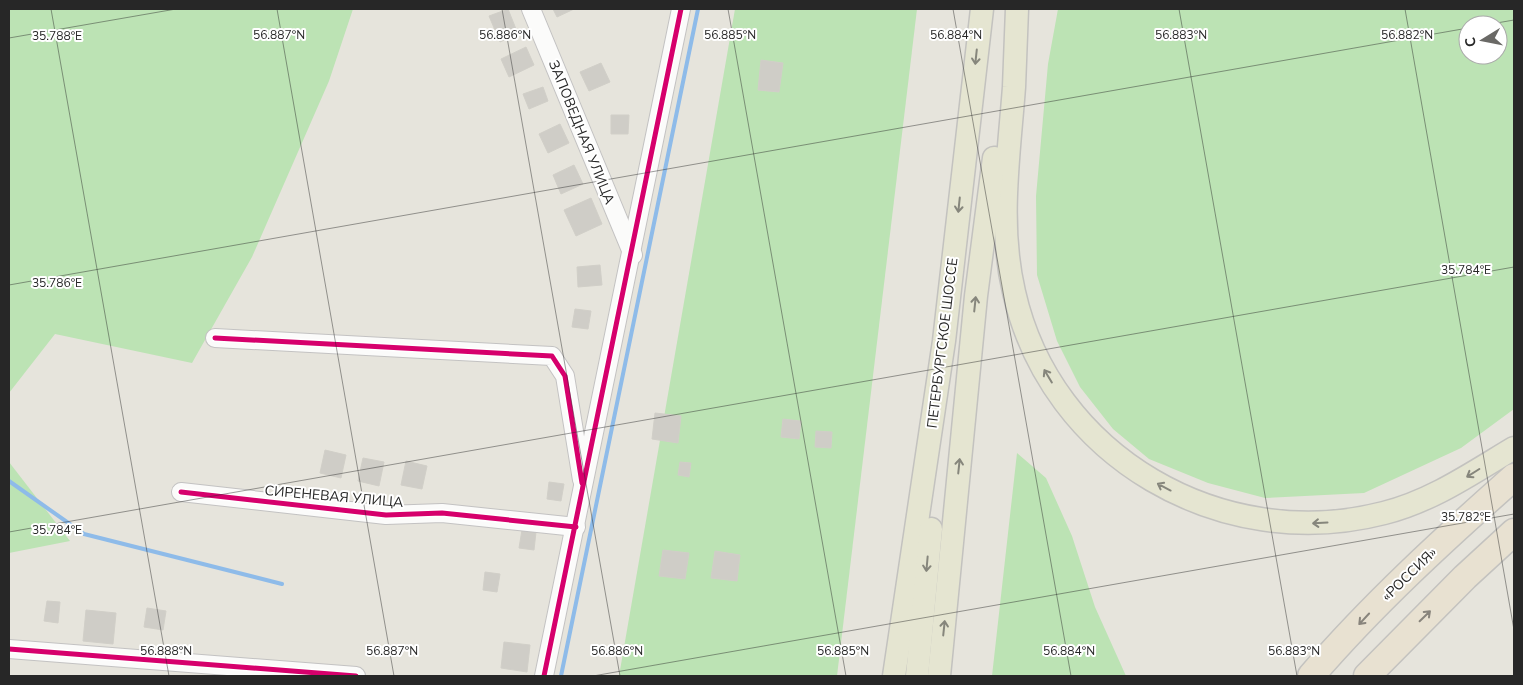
<svg xmlns="http://www.w3.org/2000/svg" width="1523" height="685" font-family="'Nunito Sans',sans-serif">
  <style>
    .green { fill: #bce3b4; fill-rule: evenodd }
    .lines { fill: none; stroke-linecap: round; stroke-linejoin: round }
    .stream { stroke: #8ebbe9; stroke-width: 4 }
    .building { fill: #cfcdc7; stroke: #d1cfc8 }
    .minor-casing { stroke: #c3c2c2; stroke-width: 20 }
    .major-casing { stroke: #c3c2bf; stroke-width: 25 }
    .highway-casing { stroke: #c3c2bf; stroke-width: 29 }
    .minor { stroke: #fbfbfa; stroke-width: 18 }
    .major { stroke: #e5e5d1; stroke-width: 22 }
    .highway { stroke: #e8e1d1; stroke-width: 26 }
    .cycleway-casing { stroke: #fff; stroke-width: 8 }
    .cycleway { stroke: #d6006c; stroke-width: 5 }
    .oneway { stroke: #86867c }
    .oneway2 { stroke: #88847c }
    .ticks { fill: none; stroke: #272727; stroke-width: 1; stroke-opacity: 0.45 }
    .labels { text-anchor: middle; stroke-width: 4; stroke-linejoin: round; paint-order: stroke }
    .street-label { font-size: 14px; fill: #272727; stroke: #fff }
    .ticks-label { font-size: 12px; text-anchor: middle; fill: #272727; stroke: #fff; stroke-width: 4; stroke-linejoin: round; paint-order: stroke }
  </style>
  <rect width="100%" height="100%" fill="#e6e4dc"/>
  <!-- green -->
  <g class="green">
    <polygon points="9,9 353,9 329,81 252,257 192,363 55,334 9,393"/>
    <polygon points="735,9 917,9 837,676 619,676"/>
    <path d="M1058,9H1514V409L1461,448L1364,493L1265,498L1208,483L1149,459L1113,429L1080,387L1057,341L1037,275L1036,196L1048,64ZM1468,25H1498V55H1468Z"/>
    <polygon points="1017,453 1046,478 1072,536 1095,607 1126,676 992,676"/>
    <polygon points="9,462 70,541 9,553"/>
  </g>
  <g class="lines">
    <!-- stream -->
    <g class="stream">
      <polyline points="9,481 84,534 282,584"/>
      <polyline points="561,676 698,9"/>
    </g>
  </g>
  <!-- building -->
  <g class="building">
    <polygon points="508,9 518,34 500,42 489,16"/>
    <polygon points="553,9 574,9 557,17"/>
    <polygon points="526,47 534,65 509,77 501,59"/>
    <polygon points="761,60 783,63 779,92 758,90"/>
    <polygon points="601,63 610,82 589,91 580,72"/>
    <polygon points="543,87 548,101 529,109 523,94"/>
    <polygon points="611,115 629,115 628,134 611,134"/>
    <polygon points="560,124 569,143 548,153 539,134"/>
    <polygon points="574,165 583,184 561,194 553,175"/>
    <polygon points="591,198 602,224 576,236 564,210"/>
    <polygon points="600,265 602,285 578,287 577,267"/>
    <polygon points="575,309 591,311 588,329 572,327"/>
    <polygon points="655,413 681,416 678,443 652,439"/>
    <polygon points="783,419 801,421 799,439 781,437"/>
    <polygon points="816,431 832,432 831,448 815,447"/>
    <polygon points="325,450 346,455 341,478 320,473"/>
    <polygon points="363,458 384,462 379,486 358,481"/>
    <polygon points="406,461 427,466 422,489 401,485"/>
    <polygon points="680,462 691,463 689,477 678,475"/>
    <polygon points="549,482 564,484 561,501 547,499"/>
    <polygon points="522,530 536,532 534,550 519,548"/>
    <polygon points="663,550 689,553 685,579 659,576"/>
    <polygon points="715,551 740,555 737,581 711,578"/>
    <polygon points="485,572 500,574 497,592 483,590"/>
    <polygon points="47,601 60,602 58,623 44,621"/>
    <polygon points="147,608 166,611 163,630 144,627"/>
    <polygon points="86,610 116,613 113,644 83,641"/>
    <polygon points="504,642 530,645 527,672 501,668"/>
  </g>
  <g class="lines">
    <defs>
      <g id="minor">
        <polyline points="531,9 633,255"/>
        <polyline points="215,338 552,356 565,376 582,480"/>
        <polyline points="181,492 386,515 442,513 576,527"/>
        <polyline points="9,649 356,676"/>
        <polyline points="544,676 681,9"/>
      </g>
      <g id="major">
        <path d="M1017,9C1016,35 1015,61 1014,87C1009,155 998,224 1014,292C1051,457 1222,555 1384,513C1432,501 1472,473 1514,448"/>
        <polyline points="894,676 944,341 982,9"/>
        <polyline points="917,676 931,529"/>
        <polyline points="939,676 976,296 994,158"/>
      </g>
      <g id="highway">
        <path d="M1311,676C1373,604 1443,540 1514,477"/>
        <polyline points="1367,676 1465,577 1514,532"/>
      </g>
    </defs>
    <!-- minor casing -->
    <use href="#minor" class="minor-casing"/>
    <!-- major casing -->
    <use href="#major" class="major-casing"/>
    <!-- highway casing -->
    <use href="#highway" class="highway-casing"/>
    <!-- minor -->
    <use href="#minor" class="minor"/>
    <!-- major -->
    <use href="#major" class="major"/>
    <!-- highway -->
    <use href="#highway" class="highway"/>
    <defs>
      <g id="cycleway">
        <polyline points="215,338 552,356 565,376 582,483"/>
        <polyline points="181,492 386,515 442,513 576,527"/>
        <polyline points="9,649 356,676"/>
        <polyline points="544,676 681,9"/>
      </g>
    </defs>
    <!-- cycleway casing -->
    <use href="#cycleway" class="cycleway-casing"/>
    <!-- cycleway -->
    <use href="#cycleway" class="cycleway"/>
  </g>
  <!-- one-way arrows -->
  <defs><path id="oneway-shaft" d="M-6 0H5M1.5-3L5.5 0L1.5 3" fill="none" stroke-width="1.6" stroke-linecap="round" stroke-linejoin="round" transform="scale(1.25)"/></defs>
  <g class="oneway">
    <use href="#oneway-shaft" transform="translate(976 57) rotate(96)"/>
    <use href="#oneway-shaft" transform="translate(959 205) rotate(96)"/>
    <use href="#oneway-shaft" transform="translate(975 304) rotate(-84)"/>
    <use href="#oneway-shaft" transform="translate(1048 376) rotate(-121)"/>
    <use href="#oneway-shaft" transform="translate(959 466) rotate(-84)"/>
    <use href="#oneway-shaft" transform="translate(1473 473) rotate(148)"/>
    <use href="#oneway-shaft" transform="translate(1164 487) rotate(-152)"/>
    <use href="#oneway-shaft" transform="translate(1320 523) rotate(177)"/>
    <use href="#oneway-shaft" transform="translate(927 564) rotate(95)"/>
    <use href="#oneway-shaft" transform="translate(944 628) rotate(-84)"/>
  </g>
  <g class="oneway2">
    <use href="#oneway-shaft" transform="translate(1425 616) rotate(-44)"/>
    <use href="#oneway-shaft" transform="translate(1364 619) rotate(133)"/>
  </g>
  <!-- ticks -->
  <path class="ticks" d="M51,9L169,676M277,9L394,676M502,9L620,676M728,9L846,676M953,9L1071,676M1179,9L1297,676M1405,9L1514,630M1485,25L1514,20M9,38L176,9M9,285L1468,28M9,532L1514,267M593,676L1514,514"/>
  <g class="labels">
    <!-- street labels -->
    <g class="street-label">
      <text transform="translate(582 132) rotate(68)" y="5">ЗАПОВЕДНАЯ УЛИЦА</text>
      <text transform="translate(942 343) rotate(-83)" y="5">ПЕТЕРБУРГСКОЕ ШОССЕ</text>
      <text transform="translate(334 496) rotate(5)" y="5">СИРЕНЕВАЯ УЛИЦА</text>
      <text transform="translate(1409 574) rotate(-44)" y="5">«РОССИЯ»</text>
    </g>
  </g>
  <g class="ticks-label">
    <text x="1181" y="39">56.883°N</text>
    <text x="279" y="39">56.887°N</text>
    <text x="505" y="39">56.886°N</text>
    <text x="730" y="39">56.885°N</text>
    <text x="956" y="39">56.884°N</text>
    <text x="1407" y="39">56.882°N</text>
    <text x="57" y="40">35.788°E</text>
    <text x="1466" y="274">35.784°E</text>
    <text x="57" y="287">35.786°E</text>
    <text x="1466" y="521">35.782°E</text>
    <text x="57" y="534">35.784°E</text>
    <text x="166" y="655">56.888°N</text>
    <text x="392" y="655">56.887°N</text>
    <text x="617" y="655">56.886°N</text>
    <text x="843" y="655">56.885°N</text>
    <text x="1069" y="655">56.884°N</text>
    <text x="1294" y="655">56.883°N</text>
  </g>
  <!-- border -->
  <rect width="1523" height="685" fill="none" stroke="#272727" stroke-width="20"/>
  <!-- north arrow -->
  <g transform="translate(1483 40) rotate(260)"><circle r="24" fill="#ffffff" stroke="#a9a9a9"/>
  <path d="M0-4L9 19L0 12L-9 19Z" fill="#6a6966"/>
  <text y="-8" font-size="14" font-weight="bold" text-anchor="middle" fill="#272727">С</text>
  </g>
</svg>
